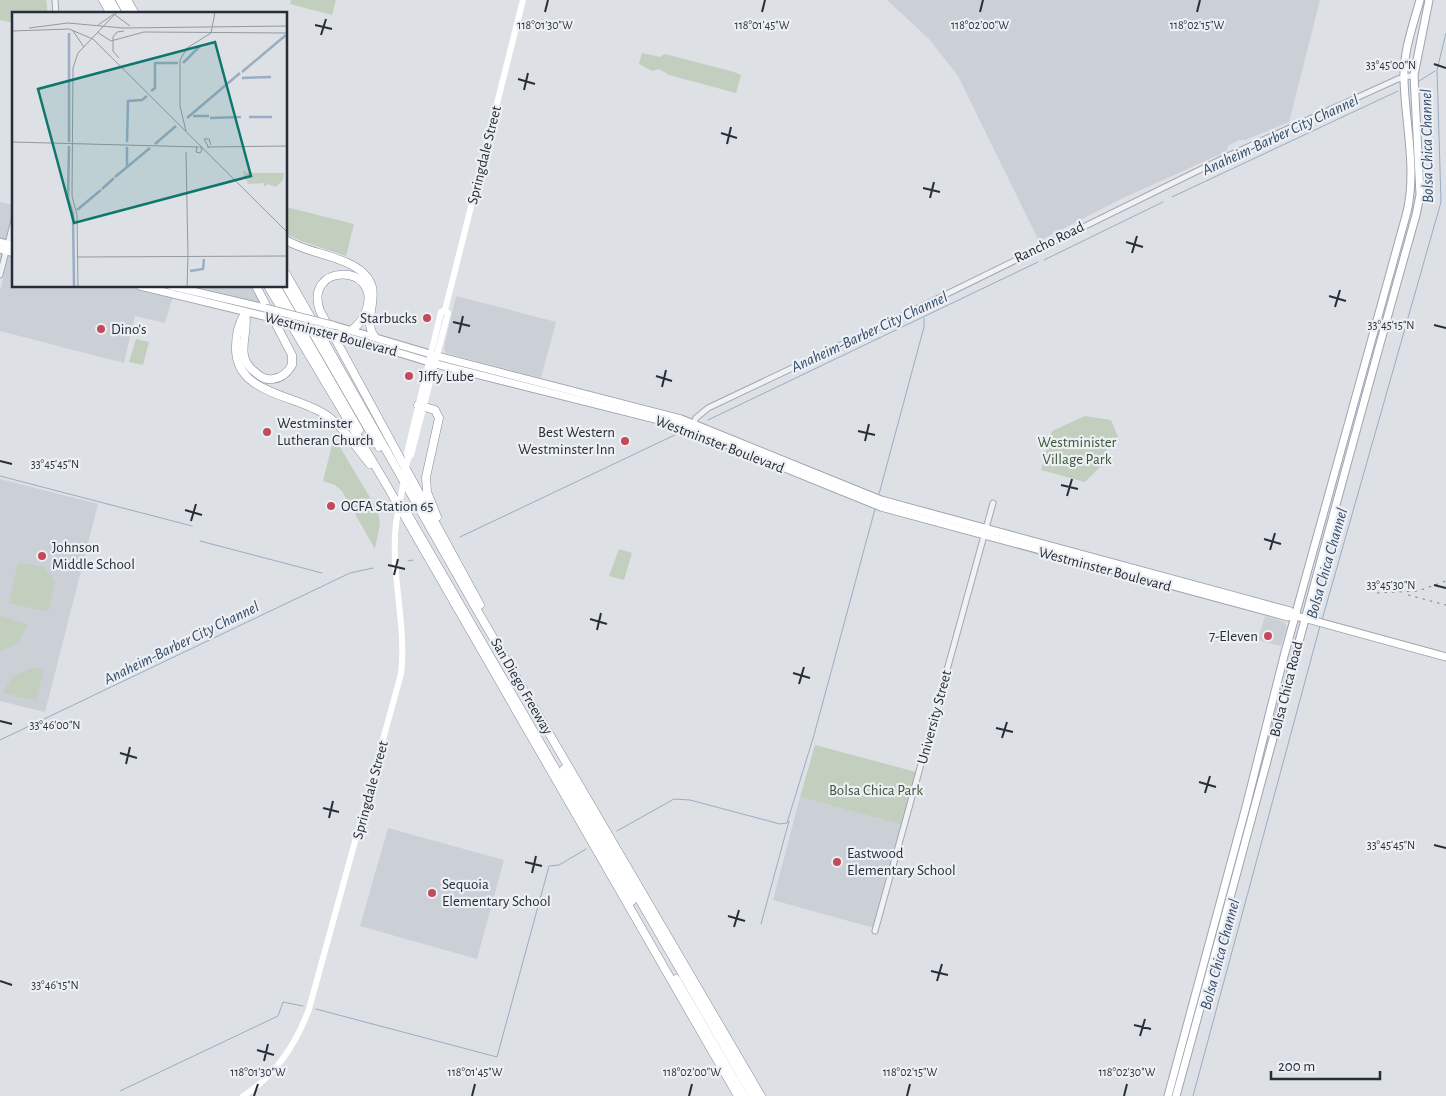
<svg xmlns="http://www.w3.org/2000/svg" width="1446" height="1096" font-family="'Alegreya Sans',sans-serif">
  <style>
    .built { fill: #cbcfd6 }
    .green { fill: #c2cfbe }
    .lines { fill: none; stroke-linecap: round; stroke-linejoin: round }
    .stream { stroke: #9aadc3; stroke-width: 1 }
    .tertiary-casing { stroke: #a3a7ae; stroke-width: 7 }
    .primary-casing { stroke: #9da4b0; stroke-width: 9 }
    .motorway-casing { stroke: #858d9b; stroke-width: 9 }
    .tertiary { stroke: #eff1f4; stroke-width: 5 }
    .secondary { stroke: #fff; stroke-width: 6 }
    .primary { stroke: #fff; stroke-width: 7 }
    .motorway { stroke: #fff; stroke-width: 8 }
    .rail { stroke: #777f8d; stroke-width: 1; stroke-dasharray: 2.5 5; stroke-linecap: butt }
    .primary-bridge-casing { stroke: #9da4b0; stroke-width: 9; stroke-linecap: butt }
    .secondary-bridge { stroke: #fff; stroke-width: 6 }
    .primary-bridge { stroke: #fff; stroke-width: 7 }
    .ticks { fill: none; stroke: #272e3a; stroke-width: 2 }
    .poi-dot { fill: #c24a5a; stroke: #eceff3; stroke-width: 2 }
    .labels { text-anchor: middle; stroke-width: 4.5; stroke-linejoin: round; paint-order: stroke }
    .street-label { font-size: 15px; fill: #272e3a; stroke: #eceff3 }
    .poi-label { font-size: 15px; fill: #272e3a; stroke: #eceff3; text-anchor: start }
    .park-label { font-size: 15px; fill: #3b5536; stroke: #eceff3 }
    .water-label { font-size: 16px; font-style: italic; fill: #354c6b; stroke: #eceff3 }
    .inset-river { fill: none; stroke: #9aadc3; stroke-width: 2.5 }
    .inset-road { fill: none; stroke: #9499a1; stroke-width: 1 }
    .view { fill: #0f766e; fill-opacity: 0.15; stroke: #0f766e; stroke-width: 2.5 }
    .inset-edge { fill: none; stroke: #272e3a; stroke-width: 2.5 }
    .ticks-label { font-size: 12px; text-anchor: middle; fill: #272e3a; stroke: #eceff3; stroke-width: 4.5; stroke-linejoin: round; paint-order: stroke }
  </style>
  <rect width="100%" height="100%" fill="#dde0e5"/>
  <!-- built -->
  <g class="built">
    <polygon points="887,0 1320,0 1289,122 1245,140 1239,140 1228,146 1227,151 1123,198 1039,241 958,76 929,39"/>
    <polygon points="0,202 14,205 14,286 176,286 165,323 135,316 124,363 0,331 0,291 4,275 0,274"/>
    <polygon points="195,286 252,286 261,303"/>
    <polygon points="456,296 556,322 541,378 446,353 444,348"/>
    <polygon points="0,479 98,504 45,712 0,701"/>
    <polygon points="1265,616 1284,622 1287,627 1281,646 1258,640"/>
    <polygon points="800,797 902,825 874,928 773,900"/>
    <polygon points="388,828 504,860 477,959 360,926"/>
  </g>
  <!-- green -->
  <g class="green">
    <polygon points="0,0 46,0 48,14 14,14 14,23 0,20"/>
    <polygon points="291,0 336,0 332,15 290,4"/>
    <polygon points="642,53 660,57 665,54 734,72 741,75 736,93 669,75 659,69 652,71 639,64"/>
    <polygon points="286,207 354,224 346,256 301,241 286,234"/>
    <polygon points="136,339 149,342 143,365 129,362"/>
    <polygon points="1085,416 1111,420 1118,437 1112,439 1105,453 1105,462 1085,482 1041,470 1052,431"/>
    <polygon points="334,437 378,511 380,524 375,549 342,491 335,485 323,481"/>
    <polygon points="619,549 632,553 624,580 609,576"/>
    <polygon points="18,563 44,567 55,582 48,612 9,603"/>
    <path d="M0,616L27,624C22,640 16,646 0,651Z"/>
    <polygon points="31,668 44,669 36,701 3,693 12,677"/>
    <polygon points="815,745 916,772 902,825 800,797"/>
  </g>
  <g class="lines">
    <!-- stream -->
    <g class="stream">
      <polyline points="1419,81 1435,71"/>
      <polyline points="1172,197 1398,91"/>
      <polyline points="1044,260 1163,202"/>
      <polyline points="708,420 1038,262"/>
      <polyline points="0,476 192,526"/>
      <polyline points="879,494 924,327 924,318"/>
      <polyline points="460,537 679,433"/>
      <polyline points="200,541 322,573"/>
      <polyline points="408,561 413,560"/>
      <polyline points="1322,620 1441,202 1437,70 1446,33"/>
      <polyline points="0,740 350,573 373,568"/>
      <polyline points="617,831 674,799 690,800 780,824 787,823 814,735 875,509"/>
      <polyline points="761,924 789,821"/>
      <polyline points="316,1009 497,1057 549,866 559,865 586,849"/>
      <polyline points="120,1091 278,1016 283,1002 303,1006"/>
      <polyline points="1193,1096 1320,626"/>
    </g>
    <defs>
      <g id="tertiary">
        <polyline points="55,0 56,14"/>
        <polyline points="0,275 14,220"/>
        <polyline points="692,427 696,418 708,408 902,316 1230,155 1398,79 1414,75"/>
        <polyline points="875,931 993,503"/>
      </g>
      <g id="primary">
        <polyline points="0,242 14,246"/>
        <polyline points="0,249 14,253"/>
        <polyline points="140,286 272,318"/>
        <polyline points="171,286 265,308"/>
        <polyline points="332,325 437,356 681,419 881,500 1246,599 1290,611 1295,616"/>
        <polyline points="337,334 436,364 679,425 881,507 1288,617 1295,616 1304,618 1446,657"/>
        <path d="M1168,1096L1246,807L1284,656L1407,212C1417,169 1405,122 1404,79C1403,52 1413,25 1420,0"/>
        <path d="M1176,1096C1257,803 1333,508 1416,215L1420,195L1414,75L1429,0"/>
      </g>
      <g id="motorway">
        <polyline points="103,0 111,14"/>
        <polyline points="110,0 118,14"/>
        <polyline points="120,0 128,14"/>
        <polyline points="127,0 135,14"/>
        <path d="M286,240C310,256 363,256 372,287C376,304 364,321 374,336"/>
        <polyline points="286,274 481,617 761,1096"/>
        <polyline points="268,286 386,484 738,1096"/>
        <polyline points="276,286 359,430"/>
        <polyline points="286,286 379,447"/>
        <path d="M245,313C239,323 236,334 236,346C234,395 296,394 326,415C344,427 356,448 370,464"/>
        <path d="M245,313C250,333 233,356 255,372C260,377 267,380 273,379C282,378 288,372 292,365V355L256,286"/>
        <path d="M352,330C360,324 364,318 367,308C380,263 303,263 320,311L480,605"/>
        <polyline points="418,405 435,410 439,418 426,477 427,492 437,517"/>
        <polyline points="407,513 632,901"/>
        <polyline points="564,769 753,1096"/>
        <polyline points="676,979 744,1096"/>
      </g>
    </defs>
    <!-- tertiary casing -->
    <use href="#tertiary" class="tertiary-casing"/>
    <!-- primary casing -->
    <use href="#primary" class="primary-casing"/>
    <!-- motorway casing -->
    <use href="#motorway" class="motorway-casing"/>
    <!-- tertiary -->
    <use href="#tertiary" class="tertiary"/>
    <!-- secondary -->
    <g class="secondary">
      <polyline points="445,310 523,0"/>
      <polyline points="408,458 411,455 448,313 445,310"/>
      <polyline points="408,458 407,453 441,312 445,310"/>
      <path d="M243,1096C275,1076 296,1044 309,1009L401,674C407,624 390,574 396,523"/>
    </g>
    <!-- primary -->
    <use href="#primary" class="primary"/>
    <!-- motorway -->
    <use href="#motorway" class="motorway"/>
    <!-- rail -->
    <g class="rail">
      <polyline points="1377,593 1418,591 1446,581"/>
      <polyline points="1408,595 1446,605"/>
    </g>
    <defs>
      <g id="primary-bridge">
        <polyline points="265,308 332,325"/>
        <polyline points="272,318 337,334"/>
      </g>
    </defs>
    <!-- primary-bridge casing -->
    <use href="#primary-bridge" class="primary-bridge-casing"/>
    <!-- secondary-bridge -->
    <polyline class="secondary-bridge" points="396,523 408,458"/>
    <!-- primary-bridge -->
    <use href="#primary-bridge" class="primary-bridge"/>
  </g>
  <!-- ticks -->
  <path class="ticks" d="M545,12L548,0M762,12L765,0M980,12L983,0M1197,12L1200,0M315,25L332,29M321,35L326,19M1434,64L1446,68M518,79L535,84M524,90L528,73M721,133L737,138M727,144L731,127M923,188L940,192M930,198L934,182M1126,242L1143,247M1132,253L1137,236M1329,296L1346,301M1335,307L1340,290M453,322L470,326M1434,325L1446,328M459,333L463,316M656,376L672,381M662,387L666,370M858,431L875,435M865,441L869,424M0,461L12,464M1061,485L1078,489M1067,496L1072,479M185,510L202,515M191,521L196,504M1264,539L1281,544M1270,550L1275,533M388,565L405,569M394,575L398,559M1434,585L1446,588M590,619L607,624M597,630L601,613M793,673L810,678M799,684L804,667M0,721L12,724M996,728L1013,732M1002,738L1007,722M120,753L137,758M126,764L130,747M1199,782L1216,787M1205,793L1210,776M323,808L339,812M329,818L333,801M1434,845L1446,848M525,862L542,866M532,873L536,856M728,916L745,921M734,927L739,910M931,971L948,975M0,981L12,985M937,981L942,964M1134,1025L1151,1029M1140,1036L1145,1019M257,1050L274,1055M264,1061L268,1044M254,1096L258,1084M472,1096L475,1084M689,1096L692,1084M907,1096L910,1084M1124,1096L1127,1084"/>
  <!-- markers -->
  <g class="poi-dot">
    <circle cx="427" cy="318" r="5"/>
    <circle cx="101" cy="329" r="5"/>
    <circle cx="409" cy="376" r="5"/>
    <circle cx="267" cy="432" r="5"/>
    <circle cx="625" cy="441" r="5"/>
    <circle cx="331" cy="506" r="5"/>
    <circle cx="42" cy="556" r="5"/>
    <circle cx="1268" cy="636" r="5"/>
    <circle cx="837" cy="862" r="5"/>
    <circle cx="432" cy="893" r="5"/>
  </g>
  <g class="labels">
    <!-- street labels -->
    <g class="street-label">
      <text transform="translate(484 155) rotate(-76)" y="5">Springdale Street</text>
      <text transform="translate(1049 242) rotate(-26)" y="5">Rancho Road</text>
      <text transform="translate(331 334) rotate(15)" y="5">Westminster Boulevard</text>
      <text transform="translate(720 444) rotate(21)" y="5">Westminster Boulevard</text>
      <text transform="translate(1105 569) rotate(15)" y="5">Westminster Boulevard</text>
      <text transform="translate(522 686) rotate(60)" y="5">San Diego Freeway</text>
      <text transform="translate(1286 689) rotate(-76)" y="5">Bolsa Chica Road</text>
      <text transform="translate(934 717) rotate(-75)" y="5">University Street</text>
      <text transform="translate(370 790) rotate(-75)" y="5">Springdale Street</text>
    </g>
    <!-- poi labels -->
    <g class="poi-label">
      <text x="417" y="323" text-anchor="end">Starbucks</text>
      <text x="111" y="334">Dino's</text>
      <text x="419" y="381">Jiffy Lube</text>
      <text x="277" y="428">Westminster<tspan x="277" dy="17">Lutheran Church</tspan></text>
      <text x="615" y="437" text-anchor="end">Best Western<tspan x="615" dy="17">Westminster Inn</tspan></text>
      <text x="341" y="511">OCFA Station 65</text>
      <text x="52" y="552">Johnson<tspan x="52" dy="17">Middle School</tspan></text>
      <text x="1258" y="641" text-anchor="end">7-Eleven</text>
      <text x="847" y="858">Eastwood<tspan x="847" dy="17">Elementary School</tspan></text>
      <text x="442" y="889">Sequoia<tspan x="442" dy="17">Elementary School</tspan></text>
    </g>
    <!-- park labels -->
    <g class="park-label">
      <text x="1077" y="447">Westminister<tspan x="1077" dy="17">Village Park</tspan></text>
      <text x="876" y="795">Bolsa Chica Park</text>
    </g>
    <!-- water labels -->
    <g class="water-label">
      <text transform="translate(1280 134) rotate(-25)" y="6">Anaheim-Barber City Channel</text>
      <text transform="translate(1426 146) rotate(-91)" y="6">Bolsa Chica Channel</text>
      <text transform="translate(869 331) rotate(-25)" y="6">Anaheim-Barber City Channel</text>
      <text transform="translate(1326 563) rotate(-74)" y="6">Bolsa Chica Channel</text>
      <text transform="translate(181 642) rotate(-26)" y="6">Anaheim-Barber City Channel</text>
      <text transform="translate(1219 954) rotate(-75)" y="6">Bolsa Chica Channel</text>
    </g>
  </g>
  <!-- overview -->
  <g transform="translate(12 12)">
    <rect width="275" height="275" fill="#dde0e5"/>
    <path d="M233,158L234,161H272L271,168L264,175L256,172L252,175V171L236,172L231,160Z" fill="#c2cfbe"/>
    <path class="inset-river" d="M171,51L188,34M230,60L274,23M230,66L259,65M139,79L143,76V51H166M181,104H197M237,105H260M175,106L228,61M198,106L229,105M57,130V21M115,130L116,89L130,88L135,84M143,132L164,114M57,134L56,186L61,202L62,275M115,154V135M103,165L138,136M90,177L102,166M65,198L89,178M178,259L191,257L192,247"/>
    <path class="inset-road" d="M86,13L102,2L118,14M17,16L56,11L111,16L275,14M0,19L57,17L81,27L275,220M61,19L72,35M85,20L99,29L132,20L275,21M107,46L101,39V25L105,20L112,19M174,119L168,94V48L175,36L199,21L203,0M0,130L187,135M185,135L184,140L188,141L190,138L188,134M195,135L275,134M197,136L192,127H197L199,133M174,140L176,245M65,245L275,244M66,275L65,203L60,184L61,56L66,41L105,0M175,275L176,244"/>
    <path class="view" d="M203,30L239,164L62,211L26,77Z"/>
    <rect width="275" height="275" class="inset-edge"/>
  </g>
  <g class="ticks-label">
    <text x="545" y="29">118°01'30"W</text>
    <text x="762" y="29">118°01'45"W</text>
    <text x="980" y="29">118°02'00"W</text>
    <text x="1197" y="29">118°02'15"W</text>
    <text x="1391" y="69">33°45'00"N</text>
    <text x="1391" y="329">33°45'15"N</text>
    <text x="55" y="468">33°45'45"N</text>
    <text x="1391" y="589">33°45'30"N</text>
    <text x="55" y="729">33°46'00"N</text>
    <text x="1391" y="849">33°45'45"N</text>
    <text x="55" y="989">33°46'15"N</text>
    <text x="258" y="1076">118°01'30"W</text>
    <text x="475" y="1076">118°01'45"W</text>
    <text x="692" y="1076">118°02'00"W</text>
    <text x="910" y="1076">118°02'15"W</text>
    <text x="1127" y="1076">118°02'30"W</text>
  </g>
  <!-- scale -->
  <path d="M1271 1071v8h109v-8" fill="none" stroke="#272e3a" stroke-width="2.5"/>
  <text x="1278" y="1071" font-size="15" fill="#272e3a" stroke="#eceff3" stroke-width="4" paint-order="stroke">200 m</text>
</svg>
